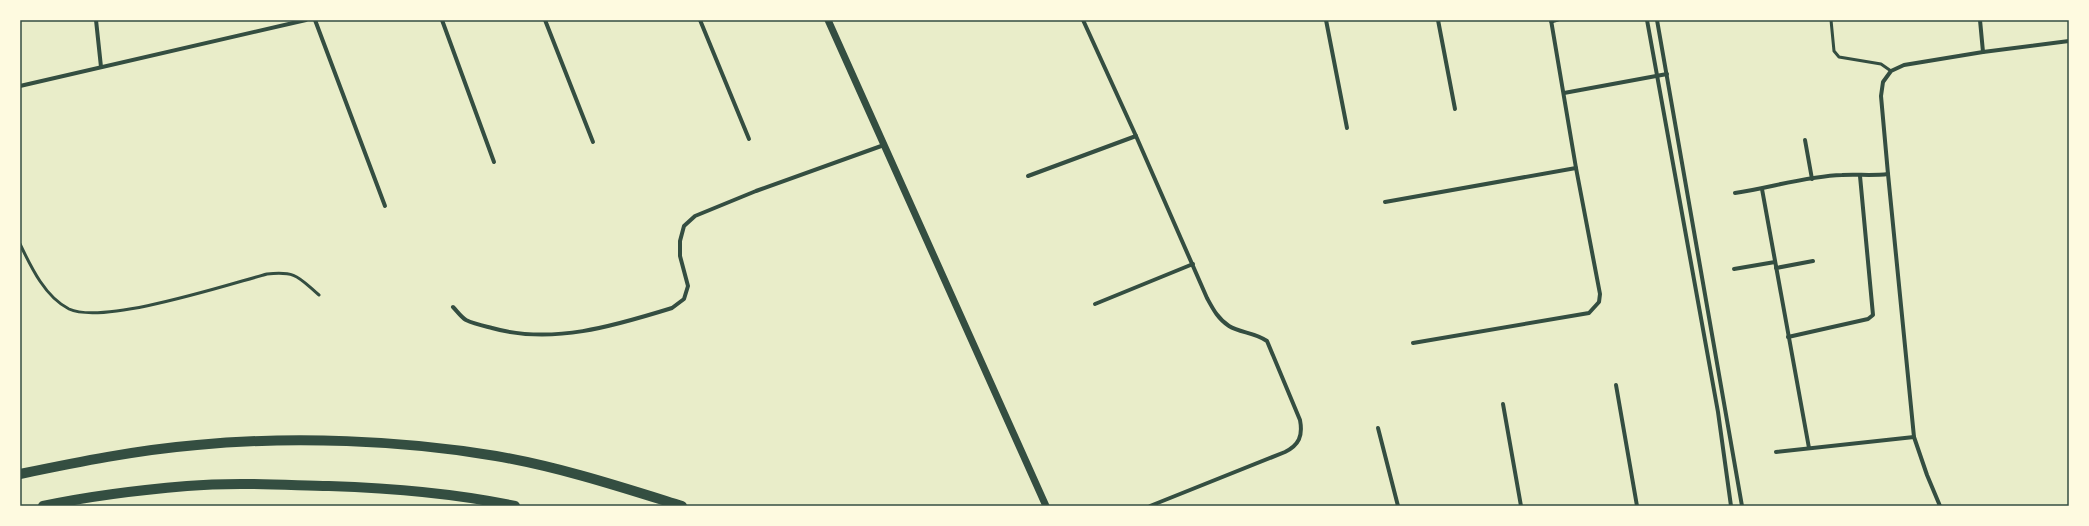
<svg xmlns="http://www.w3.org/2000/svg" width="2089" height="526" font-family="'Space Grotesk',sans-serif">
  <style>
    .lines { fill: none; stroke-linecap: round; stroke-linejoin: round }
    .service { stroke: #344e41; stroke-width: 3 }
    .minor { stroke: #344e41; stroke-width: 4 }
    .tertiary { stroke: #344e41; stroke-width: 7 }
    .primary { stroke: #344e41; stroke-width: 10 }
    .neatline { fill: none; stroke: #344e41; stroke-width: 1.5 }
  </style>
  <rect width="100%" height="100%" fill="#e9edc9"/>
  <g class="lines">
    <!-- service -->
    <g class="service">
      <polyline points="1831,20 1834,51 1839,57 1881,64 1891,71"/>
      <polyline points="1551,22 1558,20"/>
      <path d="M20,244C31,267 45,297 69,309C104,325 226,285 267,274C297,271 298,277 319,295"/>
    </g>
    <!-- minor -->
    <g class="minor">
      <polyline points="96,20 101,67"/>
      <polyline points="315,20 385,206"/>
      <polyline points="442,20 494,162"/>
      <polyline points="545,20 593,142"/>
      <polyline points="700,20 749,139"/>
      <path d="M1083,20L1136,136L1207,298C1213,309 1218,319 1229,326C1240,333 1254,332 1267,341L1300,420C1303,436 1299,445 1285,452L1150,506"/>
      <polyline points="1326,20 1347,128"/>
      <polyline points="1438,20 1455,109"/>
      <polyline points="1647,20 1718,412 1731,506"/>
      <polyline points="1657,20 1742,506"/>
      <polyline points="1980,20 1983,52"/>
      <polyline points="20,86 306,20"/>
      <polyline points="1564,93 1667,74"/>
      <polyline points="1805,140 1812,179"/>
      <polyline points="1028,176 1136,136"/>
      <polyline points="1762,189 1809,448"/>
      <path d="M1735,193C1770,188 1806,176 1842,175C1857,174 1872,176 1888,174"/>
      <polyline points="1385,202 1576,168"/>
      <polyline points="1776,268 1813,261"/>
      <polyline points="1734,269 1775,262"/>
      <polyline points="1095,304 1193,264"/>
      <path d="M453,307C457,311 461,317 466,320C474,324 484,326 492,328C552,345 614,326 672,308L684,299L688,286L680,256V241L684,226L695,216L756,191L884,145"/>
      <polyline points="1788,337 1868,319 1873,315 1860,176"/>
      <polyline points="1413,343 1589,313 1599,302 1600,294 1576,168 1551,20"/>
      <polyline points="1616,385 1637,506"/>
      <polyline points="1503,404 1521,506"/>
      <polyline points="1378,428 1398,506"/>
      <polyline points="1776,452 1914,437"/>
      <polyline points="1940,506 1927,475 1914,437 1888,174 1881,96 1883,82 1891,71 1904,65 1983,52 2069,41"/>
    </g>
    <!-- tertiary -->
    <polyline class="tertiary" points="828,20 1046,506"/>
    <!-- primary -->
    <g class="primary">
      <path d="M20,474C78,462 137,450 197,445C291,436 403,440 496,456C560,467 621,487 682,506"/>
      <path d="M43,506C90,496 139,490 187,486C234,482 282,485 329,486C391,488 454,493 515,506"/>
    </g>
  </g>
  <!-- border -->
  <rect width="2089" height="526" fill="none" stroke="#fefae0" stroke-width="42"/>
  <rect x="21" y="21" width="2047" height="484" class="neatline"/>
</svg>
